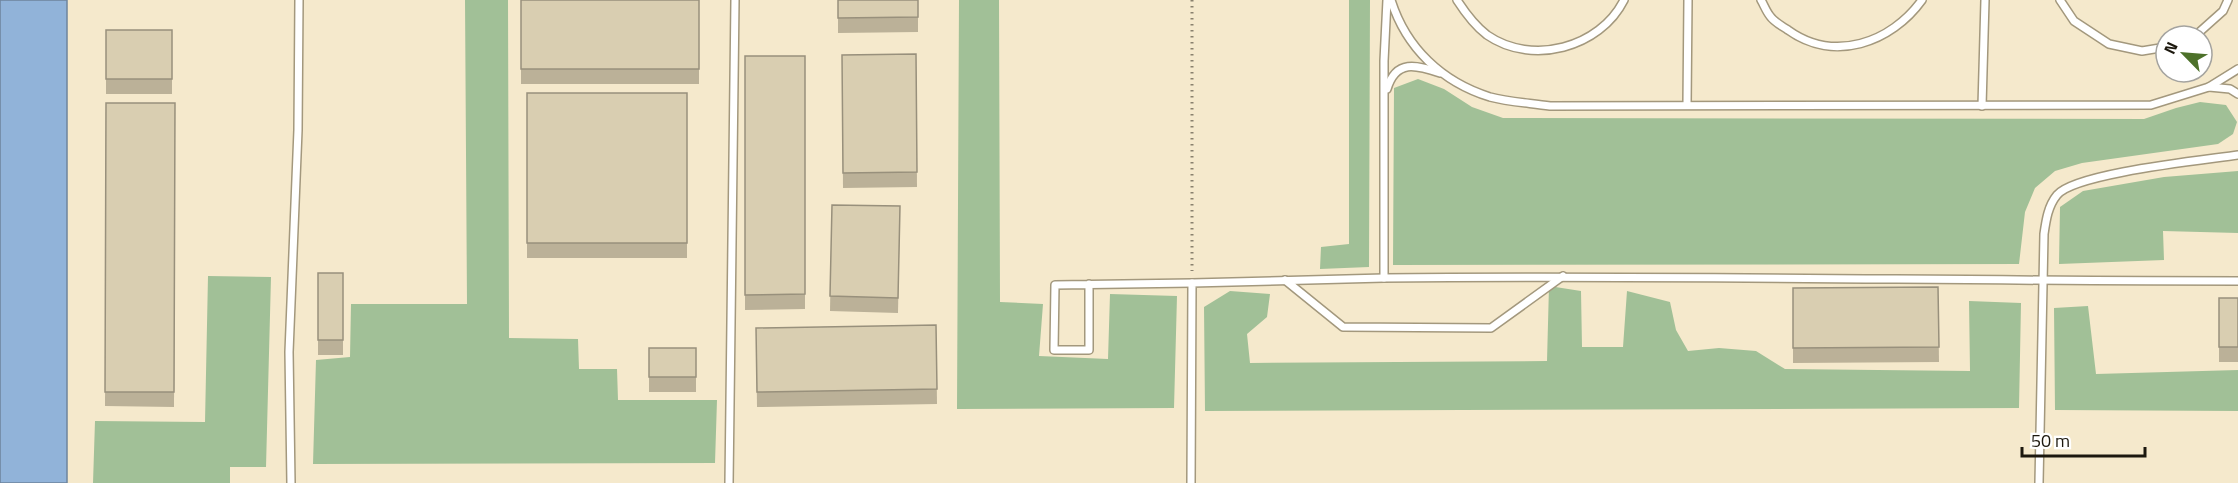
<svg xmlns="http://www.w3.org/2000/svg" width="2238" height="483" font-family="'Titillium Web',sans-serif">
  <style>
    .forest { fill: #a1c097 }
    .water { fill: #91b3d9; stroke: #6e849c; stroke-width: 1.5 }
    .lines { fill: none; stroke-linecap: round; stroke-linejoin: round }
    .lane-casing { stroke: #a3987d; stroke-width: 10 }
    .path { stroke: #89816e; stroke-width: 3; stroke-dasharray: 1.5 4.5; stroke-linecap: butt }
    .lane { stroke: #fff; stroke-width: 7 }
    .wall { fill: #bbb198 }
    .building { fill: #d9ceb1; stroke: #98907c; stroke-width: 1.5 }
  </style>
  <rect width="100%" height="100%" fill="#f5e9cc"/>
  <!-- forest -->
  <g class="forest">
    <polygon points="465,0 508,0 509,338 578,339 579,369 617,369 618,400 717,400 715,463 313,464 316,360 350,357 351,304 467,304"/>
    <polygon points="959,0 999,0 1000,302 1043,304 1039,356 1108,359 1110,294 1177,296 1174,408 957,409"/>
    <polygon points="1349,0 1370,0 1369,267 1320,269 1321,247 1349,244"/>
    <polygon points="1418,79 1444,89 1472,107 1503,118 2144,119 2176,108 2200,102 2226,105 2237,122 2233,134 2218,144 2082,163 2055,171 2035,188 2025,212 2019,264 1393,265 1394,88"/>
    <polygon points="2238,171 2238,233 2163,231 2164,260 2059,264 2060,207 2083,191 2164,177"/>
    <polygon points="208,276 271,277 266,467 230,467 230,483 93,483 95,421 205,422"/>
    <polygon points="1549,286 1581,291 1582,347 1623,347 1627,291 1670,302 1676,330 1688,351 1719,348 1756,351 1785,369 1970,371 1969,301 2021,303 2019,408 1205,411 1204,307 1230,291 1270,294 1267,317 1247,334 1250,363 1547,361"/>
    <polygon points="2088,306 2096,374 2238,370 2238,411 2055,410 2054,308"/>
  </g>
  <!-- water -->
  <rect class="water" x="0" y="0" width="67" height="483"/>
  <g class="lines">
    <defs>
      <g id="lane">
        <path d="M1387,0L1384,61V278C1669,275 1953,281 2238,281"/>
        <path d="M1391,0C1406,48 1442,82 1490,97C1509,102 1530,103 1550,106L2151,105L2209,87L2238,69"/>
        <path d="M1457,0C1466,14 1474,25 1487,35C1532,66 1600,48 1624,0"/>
        <path d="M1761,0C1764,5 1766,11 1770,16C1774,22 1782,26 1788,30C1834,63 1891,43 1922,0"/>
        <polyline points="2060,0 2074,21 2109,44 2142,51 2166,47"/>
        <polyline points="2195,36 2223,11 2228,0"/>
        <polyline points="2209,87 2230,89 2238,94"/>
        <path d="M1387,89C1396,59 1416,65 1440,73"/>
        <polyline points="1687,105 1688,0"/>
        <polyline points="1982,106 1985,0"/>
        <polyline points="1285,280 1343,327 1491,328 1563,276"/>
        <polyline points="1089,284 1089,350 1054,350 1055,285 1192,283"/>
        <polyline points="291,483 289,352 298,130 299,0"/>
        <polyline points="729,483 735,0"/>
        <polyline points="1191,483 1192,283 1384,278"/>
        <path d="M2039,483L2044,234C2046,220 2048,206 2057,195C2075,173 2205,160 2238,155"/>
      </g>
    </defs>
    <!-- lane casing -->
    <use href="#lane" class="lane-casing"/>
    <!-- path -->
    <polyline class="path" points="1192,0 1192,271"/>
    <!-- lane -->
    <use href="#lane" class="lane"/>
  </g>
  <!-- wall -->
  <g class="wall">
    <rect x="521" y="0" width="178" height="84"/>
    <polygon points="838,0 918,0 918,32 838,33"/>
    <rect x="106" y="30" width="66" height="64"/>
    <polygon points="916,54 917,187 843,188 842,55"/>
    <polygon points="745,56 805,56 805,309 745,310"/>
    <rect x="527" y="93" width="160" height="165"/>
    <polygon points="106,103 175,103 174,407 105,406"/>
    <polygon points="832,205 900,206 898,313 830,311"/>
    <rect x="318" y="273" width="25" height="82"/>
    <polygon points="1938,287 1939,362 1793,363 1793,288"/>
    <rect x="2219" y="298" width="19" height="64"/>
    <polygon points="936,325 937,404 757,407 756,328"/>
    <rect x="649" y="348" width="47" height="44"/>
  </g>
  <!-- building -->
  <g class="building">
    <rect x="521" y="0" width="178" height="69"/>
    <polygon points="838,0 918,0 918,17 838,18"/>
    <rect x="106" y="30" width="66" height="49"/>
    <polygon points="916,54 917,172 843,173 842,55"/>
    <polygon points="745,56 805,56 805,294 745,295"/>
    <rect x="527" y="93" width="160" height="150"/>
    <polygon points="106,103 175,103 174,392 105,392"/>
    <polygon points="832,205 900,206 898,298 830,296"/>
    <rect x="318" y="273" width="25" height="67"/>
    <polygon points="1938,287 1939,347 1793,348 1793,288"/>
    <rect x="2219" y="298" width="19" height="49"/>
    <polygon points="936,325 937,389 757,392 756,328"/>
    <rect x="649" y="348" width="47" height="29"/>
  </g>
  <!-- north arrow -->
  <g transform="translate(2184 54) rotate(295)"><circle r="28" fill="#ffffff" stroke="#a4a39f" stroke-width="1.5"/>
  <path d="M0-4.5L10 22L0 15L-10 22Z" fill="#4d712a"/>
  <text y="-9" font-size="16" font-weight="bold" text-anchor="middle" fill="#1c180e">N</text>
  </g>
  <!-- scale -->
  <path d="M2022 447v9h123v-9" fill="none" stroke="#1c180e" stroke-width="3"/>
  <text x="2031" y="447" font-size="18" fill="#1c180e" stroke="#ffffff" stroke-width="4.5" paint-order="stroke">50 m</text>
</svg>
